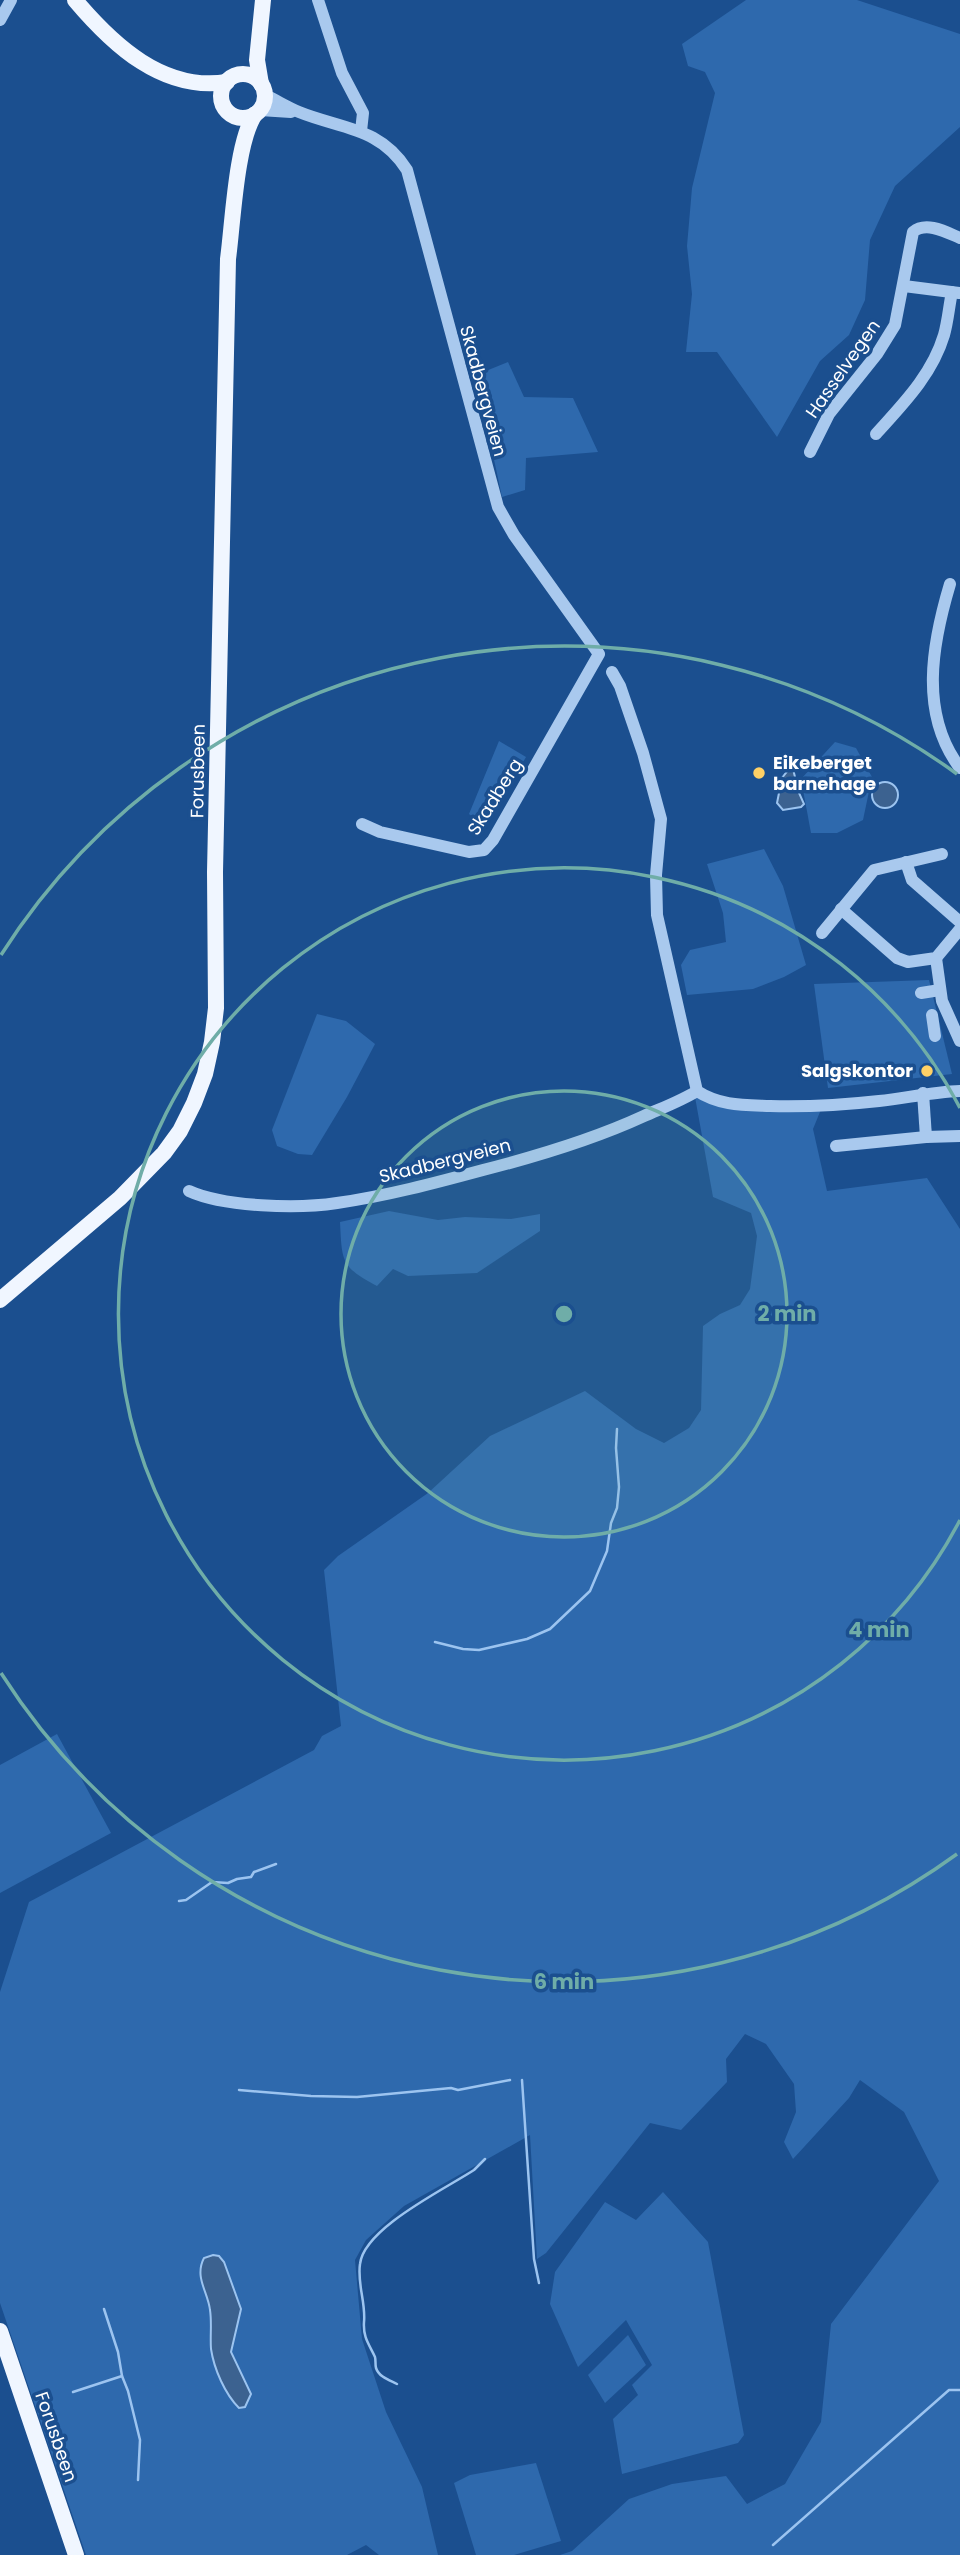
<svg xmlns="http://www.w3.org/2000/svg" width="960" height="2555" font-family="Poppins,sans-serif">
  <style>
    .green { fill: #2e69ad; fill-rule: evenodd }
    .water { fill: #3c6290; stroke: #9cc4f0; stroke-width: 2 }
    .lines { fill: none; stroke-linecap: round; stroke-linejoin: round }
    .stream { stroke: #9cc4f0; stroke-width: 2.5 }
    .minor { stroke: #a9c9ee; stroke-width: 12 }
    .major { stroke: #f0f6ff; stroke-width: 16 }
    .ring { fill: none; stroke: #6fada8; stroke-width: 3.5 }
    .poi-dot { fill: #ffd166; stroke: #1b4f8f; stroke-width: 2.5 }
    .labels { text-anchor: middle; stroke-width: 7; stroke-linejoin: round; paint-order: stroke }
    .street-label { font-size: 18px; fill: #fff; stroke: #1b4f8f }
    .poi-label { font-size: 18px; font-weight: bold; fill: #fff; stroke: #1b4f8f; text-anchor: start }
    .centre { fill: #6fada8; stroke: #1b4f8f; stroke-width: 3.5 }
    .ring-label { font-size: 21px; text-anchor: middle; font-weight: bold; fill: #6fada8; stroke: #1b4f8f; stroke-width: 7; stroke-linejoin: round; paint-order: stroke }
  </style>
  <rect width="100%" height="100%" fill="#1b4f8f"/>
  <!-- green -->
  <g class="green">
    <polygon points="746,0 857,0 960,34 960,127 895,186 870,240 865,300 849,335 820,361 777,437 717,352 686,352 692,294 687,246 692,188 715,93 705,72 688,66 682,44"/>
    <polygon points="508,362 524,397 573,398 598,452 526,458 525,490 502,497 476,375"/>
    <polygon points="499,741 526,757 485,827 469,814"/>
    <polygon points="835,742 856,748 872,777 863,820 837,833 811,833 801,779"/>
    <polygon points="764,849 783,886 806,965 784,977 753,989 687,995 681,965 690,950 726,942 723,913 707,864"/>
    <polygon points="929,980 952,1074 828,1088 814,984"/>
    <polygon points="317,1014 346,1021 375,1044 347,1097 312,1155 298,1154 277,1146 272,1130"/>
    <path d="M695,1097L822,1107L813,1129L827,1191L927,1178L960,1229V2555H560L572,2551L629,2499L672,2484L726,2476L747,2504L785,2484L821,2422L831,2324L939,2181L904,2112L860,2080L849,2098L793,2159L784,2142L796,2112L794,2084L766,2044L745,2034L726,2059L727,2082L681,2130L650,2123L546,2253L537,2259L530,2135L404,2206L366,2240L355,2260L362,2339L386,2412L422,2487L438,2555H379L366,2545L347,2555H86L0,2303V1992L29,1902L314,1750L322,1736L341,1726L324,1570L338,1556L428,1493L490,1436L585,1391L636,1429L664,1443L689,1428L701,1410L703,1326L720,1314L740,1305L750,1289L757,1236L751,1213L713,1197ZM224,2262L241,2309L231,2351L251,2394L211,2347L210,2309Z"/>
    <path d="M389,1211L438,1220L465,1217L511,1219L540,1214V1231L477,1273L408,1276L393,1269L377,1286C341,1267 342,1262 340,1222Z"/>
    <polygon points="57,1734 111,1833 0,1893 0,1765"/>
    <polygon points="663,2192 708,2242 744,2435 738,2443 622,2474 613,2419 638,2395 632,2385 652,2365 626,2320 578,2367 550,2304 555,2272 605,2202 636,2220"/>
    <polygon points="628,2335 646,2365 605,2403 588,2375"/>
    <polygon points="536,2463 561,2541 514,2555 476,2555 454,2483 470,2475"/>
  </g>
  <!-- water -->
  <g class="water">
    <polygon points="789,769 793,769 799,793 804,804 801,807 783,810 777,803 782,778"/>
    <circle cx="885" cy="795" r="13"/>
    <path d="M213,2255L219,2256L224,2262L241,2309L231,2352L251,2394L245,2407L239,2408C225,2394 214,2369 211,2349C210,2336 212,2323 210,2310C208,2292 194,2277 204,2258Z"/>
  </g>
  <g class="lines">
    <!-- stream -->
    <g class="stream">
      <polyline points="435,1642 463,1649 479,1650 527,1639 550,1629 590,1591 607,1551 611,1523 617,1508 619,1487 616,1448 617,1429"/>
      <polyline points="179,1901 186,1900 212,1882 228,1883 237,1879 251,1877 254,1872 276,1864"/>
      <polyline points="522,2080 534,2259 539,2283"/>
      <polyline points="239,2090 311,2096 357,2097 451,2088 458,2090 510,2080"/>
      <polyline points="104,2309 118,2352 122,2376 128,2391 140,2440 138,2480"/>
      <path d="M397,2384C389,2380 379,2377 376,2368C375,2364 376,2361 375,2357C369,2344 363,2338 364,2322C366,2303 357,2284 360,2264C364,2228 445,2189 474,2170L485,2159"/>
      <polyline points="73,2392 122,2376"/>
      <polyline points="773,2545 949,2390 960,2390"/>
    </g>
    <!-- minor -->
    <g class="minor">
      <polyline points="318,0 342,73 363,113 361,131"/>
      <polyline points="0,20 11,0"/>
      <path d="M265,95C276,100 287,107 299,112C341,129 380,127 407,170L498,507L514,535L599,654L493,840L484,850L469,852L380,832L362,824"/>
      <polyline points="260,110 291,112"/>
      <polyline points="904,286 959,293"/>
      <path d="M876,434C903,404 932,375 944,335C948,321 949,306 952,292"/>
      <path d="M810,452L829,414L877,354L895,325L913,232C926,221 946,232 960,238"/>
      <path d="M950,584C932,644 919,714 960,768"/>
      <path d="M612,672L620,686L643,753L661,819L656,875L657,915L697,1091C720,1106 744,1105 770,1106C807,1107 843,1105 879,1101C907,1098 932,1092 960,1091"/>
      <polyline points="906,862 912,880 960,922"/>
      <polyline points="841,909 897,958 908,962 936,958 960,929"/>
      <polyline points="822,933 874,870 942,854"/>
      <polyline points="936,958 942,1001 960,1041"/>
      <polyline points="921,993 940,990"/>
      <polyline points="932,1015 935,1036"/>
      <polyline points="923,1093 926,1137"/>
      <polyline points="836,1146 926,1137 960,1136"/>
      <path d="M189,1191C224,1207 298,1209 337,1203C386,1196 435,1183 483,1170C538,1156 592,1140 644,1116C662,1108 681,1101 697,1091"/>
    </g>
    <!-- major -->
    <g class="major">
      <path d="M75,0C113,45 163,92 227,82"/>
      <circle cx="243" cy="96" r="22"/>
      <polyline points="261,84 257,60 263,0"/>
      <path d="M0,1300L120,1198L164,1153L180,1131L194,1103L205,1074L212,1042L216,1008L215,872L228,259C233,222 236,143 255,114"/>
      <polyline points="0,2331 76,2555"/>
    </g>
  </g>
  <!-- distance rings -->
  <circle cx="564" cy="1314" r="223" fill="#6fada8" fill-opacity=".12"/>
  <g class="ring">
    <circle cx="564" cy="1314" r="223"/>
    <path d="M960 1520A446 446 0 1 1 960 1108"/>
    <path d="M957 1854A668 668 0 0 1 1 1673M1 955A668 668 0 0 1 957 774"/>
  </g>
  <!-- markers -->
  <g class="poi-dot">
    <circle cx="759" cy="773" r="7"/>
    <circle cx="927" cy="1071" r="7"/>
  </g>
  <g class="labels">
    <!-- street labels -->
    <g class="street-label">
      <text transform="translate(843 369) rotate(-55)" y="6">Hasselvegen</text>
      <text transform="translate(483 391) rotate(75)" y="6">Skadbergveien</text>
      <text transform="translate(198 771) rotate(-89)" y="6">Forusbeen</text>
      <text transform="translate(495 797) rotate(-58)" y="6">Skadberg</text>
      <text transform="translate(445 1161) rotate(-14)" y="6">Skadbergveien</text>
      <text transform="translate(56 2437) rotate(71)" y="6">Forusbeen</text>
    </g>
    <!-- poi labels -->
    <g class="poi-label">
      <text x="773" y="769">Eikeberget<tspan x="773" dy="21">barnehage</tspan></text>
      <text x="913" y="1077" text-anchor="end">Salgskontor</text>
    </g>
  </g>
  <circle cx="564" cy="1314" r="10" class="centre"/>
  <g class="ring-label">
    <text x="787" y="1321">2 min</text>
    <text x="879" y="1637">4 min</text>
    <text x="564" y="1989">6 min</text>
  </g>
</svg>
